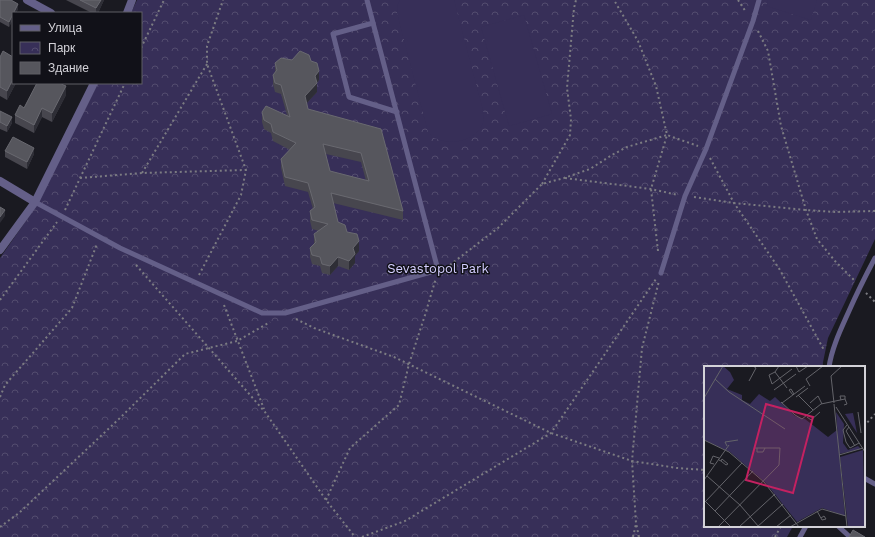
<svg xmlns="http://www.w3.org/2000/svg" width="875" height="537" font-family="'Work Sans',sans-serif">
  <style>
    .park { fill: url(#park-crowns) }
    .pitch { fill: #372f58 }
    .lines { fill: none; stroke-linecap: round; stroke-linejoin: round }
    .path { stroke: #7c7c82; stroke-width: 2; stroke-dasharray: 2 3; stroke-linecap: butt }
    .service { stroke: #645f88; stroke-width: 5 }
    .minor { stroke: #645f88; stroke-width: 8 }
    .tertiary { stroke: #645f88; stroke-width: 8 }
    .wall { fill: #47464e; fill-rule: evenodd }
    .shaded-wall { fill: #2e2e36 }
    .building { fill: #56565d; stroke: #696970; fill-rule: evenodd }
    .labels { text-anchor: middle; stroke-width: 3; stroke-linejoin: round; paint-order: stroke }
    .park-label { font-size: 13px; fill: #d4ceff; stroke: #111118 }
    .inset-road { fill: none; stroke: #64646a; stroke-width: 1 }
    .view { fill: #c32161; fill-opacity: 0.15; stroke: #c32161; stroke-width: 2 }
    .inset-edge { fill: none; stroke: #d3d2d8; stroke-width: 2 }
  </style>
  <defs>
    <pattern id="park-crowns" width="20" height="18" patternUnits="userSpaceOnUse"><rect width="20" height="18" fill="#372f58"/><path d="M2 6a3 3 0 1 1 6 0M12 15a3 3 0 1 1 6 0" fill="none" stroke="#534c6f"/></pattern>
  </defs>
  <rect width="100%" height="100%" fill="#1a1a21"/>
  <!-- park -->
  <polygon class="park" points="137,0 875,0 875,239 828,338 822,367 705,367 705,526 793,526 787,537 0,537 0,258 37,205 98,83 141,83 141,13 131,13"/>
  <!-- pitch -->
  <g class="pitch">
    <path d="M400,0H454L484,114C484,117 484,120 483,123C477,138 459,144 444,141C440,140 435,139 432,136C431,135 430,133 428,132L397,13L398,4Z"/>
    <polygon points="768,0 817,0 811,20 766,6"/>
    <polygon points="524,15 552,114 509,126 481,27"/>
  </g>
  <g class="lines">
    <!-- path -->
    <g class="path">
      <polyline points="738,0 746,12"/>
      <polyline points="758,31 768,51 781,126 806,210 817,239 835,261 855,281"/>
      <polyline points="141,48 164,0"/>
      <polyline points="710,158 734,203 780,270 824,350"/>
      <polyline points="142,173 207,64"/>
      <polyline points="80,178 142,173 246,170"/>
      <polyline points="565,178 651,189 678,195"/>
      <polyline points="542,184 570,135 571,119 567,88 574,8 576,0"/>
      <polyline points="694,197 734,203 806,210 835,212 875,211"/>
      <polyline points="65,210 125,83"/>
      <polyline points="658,251 651,189 667,135 698,146"/>
      <polyline points="136,265 265,412 326,500 355,537"/>
      <polyline points="446,268 498,228 542,184 564,178 590,169 612,155 627,147 667,135 656,86 638,41 614,0"/>
      <polyline points="199,275 241,195 246,170 207,64 207,46 223,0"/>
      <polyline points="866,293 875,302"/>
      <polyline points="0,300 57,222"/>
      <polyline points="224,305 264,409"/>
      <polyline points="296,319 314,328 394,357 551,433 632,461 677,468 705,470"/>
      <polyline points="0,397 5,385 72,308 97,244"/>
      <polyline points="864,426 875,414"/>
      <polyline points="326,500 350,448 399,405 409,364 425,315 436,278"/>
      <polyline points="0,527 19,513 121,417 185,354 237,341 270,322"/>
      <polyline points="362,537 405,521 551,433 656,279"/>
      <polyline points="633,537 636,524"/>
      <polyline points="639,537 636,523 632,461 642,348 659,281"/>
      <polyline points="775,537 781,526"/>
    </g>
    <!-- service -->
    <g class="service">
      <polyline points="373,23 333,34 349,97 397,112"/>
      <polyline points="35,202 120,248 262,313 285,313 438,270 367,0"/>
      <polyline points="661,273 685,196 706,149 753,21 759,0"/>
      <path d="M829,367C832,347 841,329 849,311C857,293 866,275 875,258"/>
      <polyline points="864,478 875,484"/>
      <polyline points="838,526 850,537"/>
      <polyline points="800,537 806,526"/>
    </g>
    <!-- minor -->
    <g class="minor">
      <polyline points="27,0 51,13"/>
      <polyline points="0,181 35,202"/>
    </g>
    <!-- tertiary -->
    <g class="tertiary">
      <polyline points="127,13 132,0"/>
      <polyline points="0,250 35,202 94,83"/>
    </g>
  </g>
  <!-- wall -->
  <g class="wall">
    <polygon points="0,0 18,9 9,27 0,22"/>
    <polygon points="66,0 104,0 98,13 92,13"/>
    <polygon points="0,57 13,83 16,83 7,100 0,96"/>
    <path d="M292,60L311,61L319,80L317,83V92L307,103L308,109L381,129L403,211V220L333,203L338,222L347,232L359,251L355,256V263L349,270L338,266L330,275L322,273L320,266L312,264L310,257V248L314,244V234L319,231L312,229L310,221V211L313,209L308,192L285,186L281,168V159L290,150L273,141L271,133L264,129L262,122V112L287,115L281,94L275,92L273,84V75L275,72V63ZM326,154L361,162L366,181L330,171Z"/>
    <polygon points="66,95 52,122 42,117 34,133 15,123 15,115"/>
    <polygon points="0,111 12,123 7,132 0,129"/>
    <polygon points="5,151 34,154 27,169 5,157"/>
  </g>
  <!-- shaded-wall -->
  <g class="shaded-wall">
    <polygon points="101,0 104,0 98,13 96,13 96,8"/>
    <polygon points="18,4 18,9 16,13 13,13"/>
    <polygon points="13,14 13,19 9,27 9,22"/>
    <polygon points="319,71 319,80 315,85 317,83 317,92 305,105 305,96 315,76"/>
    <polygon points="13,79 13,83 16,83 7,100 7,91"/>
    <polygon points="66,86 66,95 52,122 52,113"/>
    <polygon points="42,108 42,117 34,133 34,125"/>
    <polygon points="12,117 12,123 7,132 7,126"/>
    <polygon points="34,148 34,154 27,169 27,162"/>
    <polygon points="5,210 5,216 0,223 0,217"/>
    <polygon points="359,241 359,251 355,256 355,263 349,270 349,261 353,248"/>
    <polygon points="338,257 338,266 330,275 330,266"/>
  </g>
  <!-- building -->
  <g class="building">
    <polygon points="0,0 11,0 18,4 9,22 0,17"/>
    <polygon points="80,0 101,0 96,8"/>
    <polygon points="3,51 13,57 13,79 7,91 0,87 0,57"/>
    <path d="M300,51L309,55L311,61L317,63L319,71L315,76L317,83L305,96L308,109L381,129L403,211L331,193L338,222L345,225L347,232L357,234L359,241L353,248L355,254L349,261L338,257L330,266L322,264L320,257L312,255L310,248L316,242L314,234L328,224L312,220L310,211L315,207L308,183L285,177L281,159L296,143L273,132L271,124L264,120L262,112L266,106L290,117L281,85L275,83L273,75L277,70L275,63L281,58L292,60ZM323,144L361,153L369,181L330,171Z"/>
    <polygon points="37,83 59,83 66,86 52,113 42,108 34,125 15,115 20,105 24,108"/>
    <polygon points="0,111 12,117 7,126 0,122"/>
    <polygon points="13,137 34,148 27,162 5,151"/>
    <polygon points="0,207 5,210 0,217"/>
    <polygon points="853,530 865,537 849,537"/>
  </g>
  <g class="labels">
    <!-- park labels -->
    <g class="park-label">
      <text x="438" y="273">Sevastopol Park</text>
    </g>
  </g>
  <!-- overview -->
  <g transform="translate(704 366)">
    <rect width="161" height="161" fill="#1a1a21"/>
    <path d="M132,46L140,58L139,77L144,84L154,80L157,83L135,88Z" fill="#372f58"/>
    <path d="M149,47L153,67L141,48Z" fill="#372f58"/>
    <path d="M0,0H19L26,6L30,14L23,23L38,29V34L46,38L55,28L66,35L71,31L91,50L101,53L124,71L133,64L141,150L118,142L93,156L61,116L26,86L0,74ZM159,84L161,161H144L136,91Z" fill="#372f58"/>
    <path class="inset-road" d="M75,0L71,6L83,22M92,0L95,6L104,0M71,6L65,9L68,18L88,3M11,13L25,26L81,63M45,15L52,2L49,0M106,20L102,13L119,0M70,24L92,8M89,29L85,24L87,23L90,28M94,29L109,44M92,31L104,22M0,32L19,0M137,34L136,30H141V33M77,36L91,49L98,53L117,38L141,33L143,38L140,39M78,37L101,20M106,37L114,30L118,38M130,37L127,10L138,0M130,38L143,161M132,41L161,86M154,46L157,67M103,51L107,54L116,46M143,59L139,64L142,76L146,82L155,77M145,61L142,65L151,80M0,74L25,86L60,116L95,161M23,80L21,76L34,74M53,82V86H59L61,82M135,89L159,82M14,93L15,94L17,95L22,99L24,98L18,93L17,95M10,98L6,97L9,90L15,92M3,110L36,139L55,161M0,114L25,79M0,134L27,161M1,136L38,97M11,145L49,105M113,145L118,154L122,153L120,150L117,152M14,161L75,99L76,82H50M35,161L71,128M53,161L79,138M72,161L87,149M86,161L118,143L142,150"/>
    <path class="view" d="M62,38L109,51L89,127L42,114Z"/>
    <rect width="161" height="161" class="inset-edge"/>
  </g>
  <!-- legend -->
  <rect x="12" y="12" width="130" height="72" fill="#111118" stroke="#5f5e65"/>
  <rect x="20" y="25" width="20" height="6" fill="#645f88" stroke="#5f5e65"/>
  <text x="48" y="32" font-size="12" fill="#d3d2d8">Улица</text>
  <rect x="20" y="42" width="20" height="12" fill="url(#park-crowns)" stroke="#5f5e65"/>
  <text x="48" y="52" font-size="12" fill="#d3d2d8">Парк</text>
  <rect x="20" y="62" width="20" height="12" fill="#56565d" stroke="#5f5e65"/>
  <text x="48" y="72" font-size="12" fill="#d3d2d8">Здание</text>
</svg>
